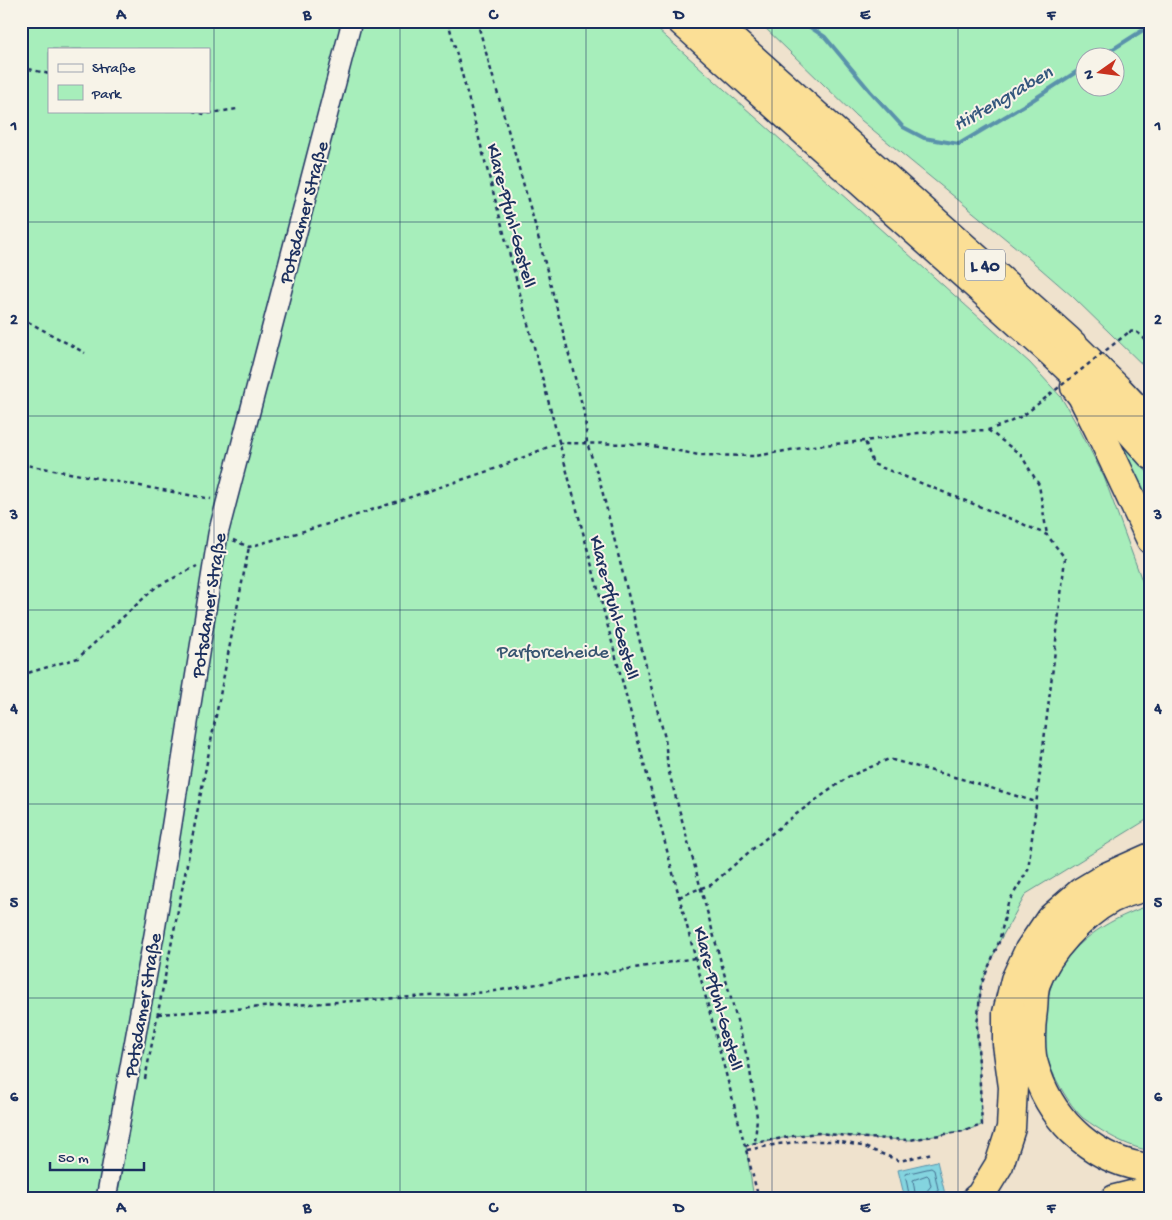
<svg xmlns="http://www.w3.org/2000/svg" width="1172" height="1220" font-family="'Gochi Hand',sans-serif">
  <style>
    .green { fill: #a7eebb; stroke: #618e8c; fill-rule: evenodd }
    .water { fill: #84d4df; stroke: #5a92ab }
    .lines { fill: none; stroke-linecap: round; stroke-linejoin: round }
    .shore { stroke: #457192; stroke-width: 1 }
    .stream { stroke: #5a92ab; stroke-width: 4 }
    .minor-casing { stroke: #1b2f5e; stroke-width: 22 }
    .highway-casing { stroke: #1b2f5e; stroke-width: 31 }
    .path { stroke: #1b2f5e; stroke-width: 2.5; stroke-dasharray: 4 4; stroke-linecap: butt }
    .minor { stroke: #f7f3e8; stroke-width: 19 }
    .highway { stroke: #fbdf96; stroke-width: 28 }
    .path-bridge { stroke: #1b2f5e; stroke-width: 2.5; stroke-dasharray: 4 4; stroke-linecap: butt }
    .grid { fill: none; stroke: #1b2f5e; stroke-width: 1; stroke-opacity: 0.55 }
    .labels { text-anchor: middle; stroke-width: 4; stroke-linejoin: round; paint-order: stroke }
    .shield { fill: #f7f3e8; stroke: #5d6a87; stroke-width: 1 }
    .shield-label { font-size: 18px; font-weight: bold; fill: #1b2f5e }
    .street-label { font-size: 19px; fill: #1b2f5e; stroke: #f7f3e8 }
    .park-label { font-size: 19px; fill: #375571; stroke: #f7f3e8 }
    .water-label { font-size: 20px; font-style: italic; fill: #35587e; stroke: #f7f3e8 }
    .neatline { fill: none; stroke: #1b2f5e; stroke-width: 2 }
    .grid-label { font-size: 16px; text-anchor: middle; font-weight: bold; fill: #1b2f5e }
  </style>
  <rect width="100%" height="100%" fill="#efe2cd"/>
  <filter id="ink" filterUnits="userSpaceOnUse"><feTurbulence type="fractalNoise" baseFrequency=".02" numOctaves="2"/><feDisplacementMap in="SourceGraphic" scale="10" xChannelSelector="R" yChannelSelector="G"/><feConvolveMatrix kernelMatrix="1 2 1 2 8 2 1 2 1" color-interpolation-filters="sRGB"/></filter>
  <g filter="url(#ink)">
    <!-- green -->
    <g class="green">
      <path d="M21,21H648L1030,363L1061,397L1080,430L1104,477L1151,605V816L1148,819L1026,894L999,942L981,985L977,1026L982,1125L964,1131L910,1140L867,1138L818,1133L794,1136L755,1143L746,1146L754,1199H21ZM49,49H209V111H49Z"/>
      <path d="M758,21H1151V373L1072,296L1018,249L856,116ZM1084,58H1114V88H1084Z"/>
      <polygon points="1118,438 1151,477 1151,519 1133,481"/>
      <path d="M1151,905V1151C1130,1147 1113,1138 1096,1127C1092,1124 1087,1121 1083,1118C1068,1104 1051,1073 1045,1053C1044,1048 1045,1043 1044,1038C1044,1017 1046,994 1056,975C1075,939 1113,917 1151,905Z"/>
    </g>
    <!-- water -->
    <polygon class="water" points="937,1161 945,1194 927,1199 905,1199 898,1170"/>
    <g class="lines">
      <!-- shore -->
      <g class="shore">
        <polyline points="910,1199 905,1174 931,1168 934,1170 938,1189 938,1191 932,1194 931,1199"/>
        <polyline points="916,1199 913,1180 927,1175 929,1177 931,1186 926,1192 925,1199"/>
      </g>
      <!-- stream -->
      <g class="stream">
        <polyline points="801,21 825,37 870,91 903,127 924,138 959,144 1028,103 1084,67"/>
        <polyline points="1099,58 1151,25"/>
      </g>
      <defs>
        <polyline id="minor" points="106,1199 156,924 218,534 352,21"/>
        <g id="highway">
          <polyline points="681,21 1052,353 1106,404 1151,455"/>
          <polyline points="711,21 1068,340 1117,388 1151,424"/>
          <polyline points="1075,387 1082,396 1100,432 1151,540"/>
          <path d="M1151,886C1138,889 1123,893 1111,899C1082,915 1047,952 1036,983C1033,991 1034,1002 1033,1010C1031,1025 1030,1040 1032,1056C1033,1062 1035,1068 1037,1074C1054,1124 1097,1163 1151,1168"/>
          <polyline points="976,1199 980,1196 999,1165 1011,1128 1013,1087 1007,1044 1007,1013 1015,980 1029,950 1050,919 1081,892 1106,877 1151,857"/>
          <polyline points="1115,1199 1151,1190"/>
        </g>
      </defs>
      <!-- minor casing -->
      <use href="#minor" class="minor-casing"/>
      <!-- highway casing -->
      <use href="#highway" class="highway-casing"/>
      <!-- path -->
      <g class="path">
        <polyline points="448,21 759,1199"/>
        <polyline points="477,21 534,221 585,416 587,443 600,482 654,698 665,738 668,769 749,1064 757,1117 755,1143"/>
        <polyline points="21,67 49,74"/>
        <polyline points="193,111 204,114 237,109"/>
        <polyline points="21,318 85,353"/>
        <path d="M1129,332C1139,329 1145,340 1151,347"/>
        <polyline points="1151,366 1147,370 1151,374"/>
        <polyline points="988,430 1021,455 1039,485 1047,535"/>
        <polyline points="21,464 211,499"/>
        <polyline points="233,540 249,547 345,519 497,468 558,443 643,444 699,455 756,456 813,446 865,441 918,433 988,430 1008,423 1024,415 1043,400"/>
        <polyline points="21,675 78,658 156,587 197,566"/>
        <polyline points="679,897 701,888 711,885 749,852 795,815 848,777 889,759 965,780 1036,802"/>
        <polyline points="158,1014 489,992 695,958"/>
        <polyline points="145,1079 249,547"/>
        <polyline points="745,1146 755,1143 794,1136 818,1133 867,1138 910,1140 964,1131 982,1125 977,1026 981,985 999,942 1008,903 1028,870 1054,659 1065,558 1047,535 1016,521 873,464 865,441"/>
        <polyline points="747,1150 778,1144 808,1141 835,1141 862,1146 900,1161 932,1153"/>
      </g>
      <!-- minor -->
      <use href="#minor" class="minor"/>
      <!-- highway -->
      <use href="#highway" class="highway"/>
      <!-- path-bridge -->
      <polyline class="path-bridge" points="1043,400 1129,332"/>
    </g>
  </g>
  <!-- grid -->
  <path class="grid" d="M214,21V1199M400,21V1199M586,21V1199M772,21V1199M958,21V1199M21,222H1151M21,416H1151M21,610H1151M21,804H1151M21,998H1151"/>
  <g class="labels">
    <!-- shield labels -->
    <rect class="shield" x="965" y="249.5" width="40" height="31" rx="4"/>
    <g class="shield-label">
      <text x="985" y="271">L 40</text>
    </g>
    <!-- street labels -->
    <g class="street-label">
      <text transform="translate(302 212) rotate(-75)" y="7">Potsdamer Straße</text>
      <text transform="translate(513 215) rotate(75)" y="7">Klare-Pfuhl-Gestell</text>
      <text transform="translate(207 605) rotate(-81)" y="7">Potsdamer Straße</text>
      <text transform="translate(616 607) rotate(75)" y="7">Klare-Pfuhl-Gestell</text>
      <text transform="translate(720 998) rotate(75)" y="7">Klare-Pfuhl-Gestell</text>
      <text transform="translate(141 1005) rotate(-80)" y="7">Potsdamer Straße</text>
    </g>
    <!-- park labels -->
    <g class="park-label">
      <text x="553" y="657">Parforceheide</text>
    </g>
    <!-- water labels -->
    <g class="water-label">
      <text transform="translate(1002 97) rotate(-30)" y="7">Hirtengraben</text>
    </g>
  </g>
  <!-- margin -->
  <rect width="1172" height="1220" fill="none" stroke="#f7f3e8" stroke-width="55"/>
  <!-- legend -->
  <rect x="48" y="48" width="162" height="65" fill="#f7f3e8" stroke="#9fa5b1"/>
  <rect x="58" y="64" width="25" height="8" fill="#f7f3e8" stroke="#9fa5b1"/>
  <text x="92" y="72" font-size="15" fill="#1b2f5e">Straße</text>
  <rect x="58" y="85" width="25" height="15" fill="#a7eebb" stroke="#9fa5b1"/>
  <text x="92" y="98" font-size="15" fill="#1b2f5e">Park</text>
  <!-- north arrow -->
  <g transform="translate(1100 72) rotate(256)"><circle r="24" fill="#f7f3e8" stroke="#9fa5b1"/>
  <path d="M0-4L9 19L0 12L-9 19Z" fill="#c8321e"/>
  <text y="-8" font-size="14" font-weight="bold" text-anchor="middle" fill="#1b2f5e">N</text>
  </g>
  <!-- scale -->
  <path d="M50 1162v8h94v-8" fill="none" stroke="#1b2f5e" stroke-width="2.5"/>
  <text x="58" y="1162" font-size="15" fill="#1b2f5e" stroke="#f7f3e8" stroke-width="4" paint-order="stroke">50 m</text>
  <rect x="28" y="28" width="1116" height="1164" class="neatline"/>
  <g class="grid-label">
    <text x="121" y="19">A</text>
    <text x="307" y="19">B</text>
    <text x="493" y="19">C</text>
    <text x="679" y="19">D</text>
    <text x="865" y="19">E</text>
    <text x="1051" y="19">F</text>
    <text x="14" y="130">1</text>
    <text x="1158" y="130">1</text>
    <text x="14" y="324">2</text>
    <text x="1158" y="324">2</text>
    <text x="14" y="519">3</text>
    <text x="1158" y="519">3</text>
    <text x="14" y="713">4</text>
    <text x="1158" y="713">4</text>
    <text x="14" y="907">5</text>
    <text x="1158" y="907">5</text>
    <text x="14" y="1101">6</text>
    <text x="1158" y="1101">6</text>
    <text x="121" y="1212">A</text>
    <text x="307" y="1212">B</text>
    <text x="493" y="1212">C</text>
    <text x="679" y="1212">D</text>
    <text x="865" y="1212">E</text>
    <text x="1051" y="1212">F</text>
  </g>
</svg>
